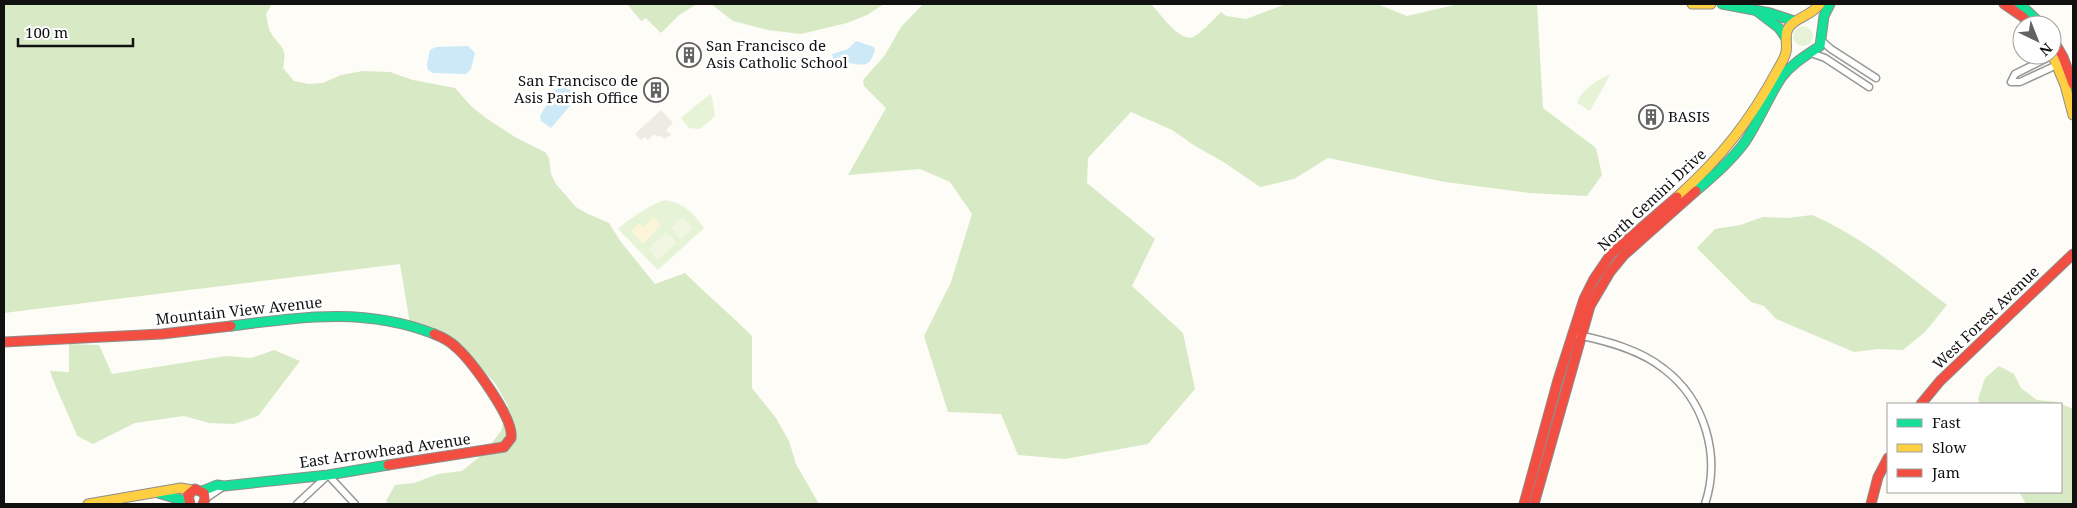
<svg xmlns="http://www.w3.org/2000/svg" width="2077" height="508" font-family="'Noto Serif',serif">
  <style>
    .green { fill: #e7f3d7 }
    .forest { fill: #d8eac5 }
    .sand { fill: #fcf4d9 }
    .pitch { fill: #f0f6e1 }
    .plaza { fill: #edebe2 }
    .water { fill: #cde8f7 }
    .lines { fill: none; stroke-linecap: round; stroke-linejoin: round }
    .street-casing { stroke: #979795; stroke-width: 9 }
    .fast-casing { stroke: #8e8d8b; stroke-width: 11 }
    .slow-casing { stroke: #8e8d8b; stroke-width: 11 }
    .jam-casing { stroke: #8e8d8b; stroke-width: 11 }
    .street { stroke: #fffffe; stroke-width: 6 }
    .fast { stroke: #16e098; stroke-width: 9 }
    .slow { stroke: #ffcf43; stroke-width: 9 }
    .jam { stroke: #f24e42; stroke-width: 9 }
    .labels { text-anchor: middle; stroke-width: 5; stroke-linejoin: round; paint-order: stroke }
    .poi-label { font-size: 15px; fill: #111; stroke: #fff; text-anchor: start }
    .street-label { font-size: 15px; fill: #111; stroke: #fff }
  </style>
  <rect width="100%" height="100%" fill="#fdfcf7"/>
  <!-- green -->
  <g class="green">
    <circle cx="1803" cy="36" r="10"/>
    <path d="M1610,75L1590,111L1577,103C1579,92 1600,77 1610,75Z"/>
    <polygon points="710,94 712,97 715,116 700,129 689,128 681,118"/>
    <path d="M665,200C684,203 693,213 704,228L658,270L618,229C628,219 652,204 665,200Z"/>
  </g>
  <!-- forest -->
  <g class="forest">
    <path d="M4,4H272L266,14C267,19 268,26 270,31C279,48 288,44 283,68L294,81L309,84L323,83L341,75L363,71L390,72L413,80L455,88L471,106L486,118L515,137L545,152L549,158L551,174L556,184L576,207L586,213L609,223L621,242L655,284L685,273C707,295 730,314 752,336V388L776,418L789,441L796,464L819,504H389L386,501L395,485L414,483L438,474L462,471L484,453L501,431L508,406L495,383L473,361L410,324L400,264L4,313Z"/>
    <polygon points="627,4 697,4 679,15 661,33 646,18 641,21"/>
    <polygon points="711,4 884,4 867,15 847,23 801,34 768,30 733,21"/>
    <path d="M923,4H1151C1160,13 1181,45 1195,36C1204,30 1213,20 1221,12L1226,16L1246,19L1286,4H1377L1407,16L1459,4H1537L1543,108L1596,148L1602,175L1587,196L1529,193L1445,182L1328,158L1294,179L1260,187L1222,161L1195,146L1172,130L1131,112L1088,158L1087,183L1155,239L1132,286L1183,333L1195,389L1148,444L1065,459L1018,455L1001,414L948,412L924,336L951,282L972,214L950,182L920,169L848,175L886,108L864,86L863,80L885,55L901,27Z"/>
    <path d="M1812,215C1863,237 1903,272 1947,305L1925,332L1903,350L1878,349L1854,352L1776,319L1764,306L1751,302L1697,248L1715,229L1740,225L1763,217L1788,218Z"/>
    <path d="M69,344L99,345L112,374L226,356L251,358L274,350L300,361L258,416L234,424L209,423L184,416L135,423L93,444L77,436C69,414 57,393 50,371L69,372Z"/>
    <polygon points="1999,366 2014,374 2021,388 2037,400 2057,402 2073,409 2073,504 2026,504 2019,492 2061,492 2061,404 1980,404 1978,399 1985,378"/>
  </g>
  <!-- sand -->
  <polygon class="sand" points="654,217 661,225 643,244 631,231 639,223 643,227"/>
  <!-- pitch -->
  <g class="pitch">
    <polygon points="683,217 693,228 681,240 671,228"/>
    <polygon points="666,232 677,243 658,260 648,249"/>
  </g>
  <!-- plaza -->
  <polygon class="plaza" points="661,110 673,123 666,130 671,135 664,139 660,135 658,137 654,134 648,140 645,137 641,140 635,134"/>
  <!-- water -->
  <g class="water">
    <path d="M856,41L874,47L875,51C873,54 872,59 869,62C862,69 842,60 833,58L832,54L848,49Z"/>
    <polygon points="468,46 475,53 471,69 466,74 433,73 428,70 427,64 430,50 436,47"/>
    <polygon points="563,85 575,94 575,100 551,128 541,121 540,116 555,90"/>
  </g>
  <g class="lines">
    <defs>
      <g id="street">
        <polyline points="1822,41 1831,49 1876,78"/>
        <polyline points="1811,53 1825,58 1869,87"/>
        <polyline points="2055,54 2015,74 2011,82 2020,82 2059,64"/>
        <path d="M1578,335C1607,341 1641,350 1664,369C1705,400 1721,456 1705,504"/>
        <polyline points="205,499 224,486"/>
        <polyline points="297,504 328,475 355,504"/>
      </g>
      <g id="fast">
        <polyline points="1722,4 1770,13 1794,21"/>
        <polyline points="2020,4 2042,25"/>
        <polyline points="1758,12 1779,28 1786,38"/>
        <path d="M1696,191C1713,176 1731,161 1745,142C1759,121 1768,98 1781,78C1791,64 1807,55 1820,46L1824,16L1830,4"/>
        <path d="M231,326C302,317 366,307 434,334"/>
        <polyline points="202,491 217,485 224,486 328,475 388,465"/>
        <polyline points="158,493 188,502"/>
      </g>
      <g id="slow">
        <polyline points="1692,4 1711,4"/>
        <polyline points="2052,54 2065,85 2073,115"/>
        <path d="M1677,197C1721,158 1750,121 1778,69C1781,64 1785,57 1786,52C1788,43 1783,33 1790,26C1797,17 1811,16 1820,4"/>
        <polyline points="88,504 181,488 192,490"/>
      </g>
      <g id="jam">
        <polyline points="2004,4 2023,17 2030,25"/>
        <polyline points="2052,38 2063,57 2073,84"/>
        <polyline points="4,342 162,334 231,326"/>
        <polyline points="1921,404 1940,381 2073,254"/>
        <path d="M388,465L504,447L511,438C515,419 472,362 457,348C450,341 442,337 434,334"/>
        <polyline points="190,504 188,495 195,489 204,493 205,499 203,504"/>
        <polyline points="1524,504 1558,380 1584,299 1594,279 1611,254 1677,197"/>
        <polyline points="1534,504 1590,306 1610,272 1624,255 1696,191"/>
        <polyline points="1871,504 1878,477 1888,458"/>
      </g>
    </defs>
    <!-- street casing -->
    <use href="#street" class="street-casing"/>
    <!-- fast casing -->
    <use href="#fast" class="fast-casing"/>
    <!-- slow casing -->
    <use href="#slow" class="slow-casing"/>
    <!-- jam casing -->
    <use href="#jam" class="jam-casing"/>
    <!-- street -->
    <use href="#street" class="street"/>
    <!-- fast -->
    <use href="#fast" class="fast"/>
    <!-- slow -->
    <use href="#slow" class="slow"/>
    <!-- jam -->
    <use href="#jam" class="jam"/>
  </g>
  <!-- icons -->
  <defs>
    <symbol id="building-ring" viewBox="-11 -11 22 22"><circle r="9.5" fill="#fff" stroke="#646362" stroke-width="1.5"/><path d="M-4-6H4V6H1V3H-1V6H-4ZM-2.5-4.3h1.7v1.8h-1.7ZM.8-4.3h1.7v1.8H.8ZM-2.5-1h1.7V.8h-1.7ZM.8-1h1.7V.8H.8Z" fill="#646362"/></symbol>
  </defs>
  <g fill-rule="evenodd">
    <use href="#building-ring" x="675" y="41" width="28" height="28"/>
    <use href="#building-ring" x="642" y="76" width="28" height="28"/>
    <use href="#building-ring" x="1637" y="103" width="28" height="28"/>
  </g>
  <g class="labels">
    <!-- poi labels -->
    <g class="poi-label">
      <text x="706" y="51">San Francisco de<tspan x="706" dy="17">Asis Catholic School</tspan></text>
      <text x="638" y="86" text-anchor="end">San Francisco de<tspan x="638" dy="17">Asis Parish Office</tspan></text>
      <text x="1668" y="122">BASIS</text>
    </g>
    <!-- street labels -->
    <g class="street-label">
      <text transform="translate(1652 200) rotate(-43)" y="5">North Gemini Drive</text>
      <text transform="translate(239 311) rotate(-6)" y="5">Mountain View Avenue</text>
      <text transform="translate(1986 318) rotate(-44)" y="5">West Forest Avenue</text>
      <text transform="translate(385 451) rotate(-8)" y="5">East Arrowhead Avenue</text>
    </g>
  </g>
  <!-- border -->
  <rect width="2077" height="508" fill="none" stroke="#111111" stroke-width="10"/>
  <!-- legend -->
  <rect x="1887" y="403" width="175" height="90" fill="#ffffff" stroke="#a0a0a0"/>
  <rect x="1897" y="419" width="25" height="8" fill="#16e098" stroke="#a0a0a0"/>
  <text x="1932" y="428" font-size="15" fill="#111111">Fast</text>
  <rect x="1897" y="444" width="25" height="8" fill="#ffcf43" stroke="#a0a0a0"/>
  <text x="1932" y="453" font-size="15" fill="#111111">Slow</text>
  <rect x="1897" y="469" width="25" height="8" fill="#f24e42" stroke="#a0a0a0"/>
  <text x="1932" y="478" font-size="15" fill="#111111">Jam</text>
  <!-- north arrow -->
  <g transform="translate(2037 40) rotate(137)"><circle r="24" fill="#ffffff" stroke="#a0a0a0"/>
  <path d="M0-4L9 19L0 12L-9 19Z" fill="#646362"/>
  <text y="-8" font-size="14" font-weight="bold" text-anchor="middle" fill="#111111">N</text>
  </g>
  <!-- scale -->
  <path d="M18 38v8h115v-8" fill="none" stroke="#111111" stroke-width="2.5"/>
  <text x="25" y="38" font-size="15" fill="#111111" stroke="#ffffff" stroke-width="4" paint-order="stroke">100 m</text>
</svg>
